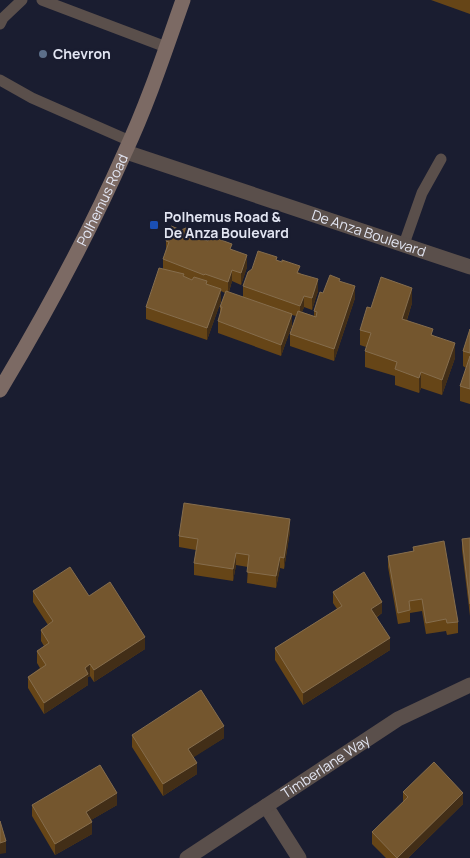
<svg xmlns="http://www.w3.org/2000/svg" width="470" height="858" font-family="Manrope,sans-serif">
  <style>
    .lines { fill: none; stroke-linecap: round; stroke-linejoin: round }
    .service { stroke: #5a4f4b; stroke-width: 11 }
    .minor { stroke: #5a4f4b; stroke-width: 15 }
    .tertiary { stroke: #5a4f4b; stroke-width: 15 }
    .secondary { stroke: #7c6a64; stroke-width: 15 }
    .wall { fill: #664517 }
    .shaded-wall { fill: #422e17 }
    .building { fill: #74562e; stroke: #856d4d }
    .service-dot { fill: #5c6f8a; stroke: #1a1d30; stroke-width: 2 }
    .transit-dot { fill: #1a4fb4; stroke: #1a1d30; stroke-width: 2 }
    .labels { text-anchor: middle; stroke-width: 4.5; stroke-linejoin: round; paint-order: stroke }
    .poi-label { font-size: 14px; font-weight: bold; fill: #e2e5f2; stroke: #1a1d30; text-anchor: start }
    .street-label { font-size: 14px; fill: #e2e5f2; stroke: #1a1d30 }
  </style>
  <rect width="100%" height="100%" fill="#1a1d30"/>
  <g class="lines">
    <!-- service -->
    <g class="service">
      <polyline points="42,0 166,47"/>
      <polyline points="0,24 3,18 22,0"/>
      <polyline points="0,80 32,98 130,141"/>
      <polyline points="404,244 422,193 441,159"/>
    </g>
    <!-- minor -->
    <g class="minor">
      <polyline points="266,806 299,858"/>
      <path id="s1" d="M187,858L398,719L470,685"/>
    </g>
    <!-- tertiary -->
    <path class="tertiary" id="s2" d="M126,152L470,267"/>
    <!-- secondary -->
    <path class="secondary" id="s3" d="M0,390C46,313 89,234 125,152C148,103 165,51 183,0"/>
  </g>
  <!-- wall -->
  <g class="wall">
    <polygon points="431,0 470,0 470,14"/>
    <polygon points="203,239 232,250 247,267 241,285 232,281 229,292 243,297 243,286 277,261 300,273 318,291 312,310 304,307 302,312 314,316 314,311 323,293 340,282 355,298 334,361 290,346 290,334 296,316 292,315 292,325 281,356 218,333 218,321 220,314 220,307 225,293 221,291 221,301 207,340 146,319 146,307 163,269 163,259 166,249 166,241"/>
    <polygon points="412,303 407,320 433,335 455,358 442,395 421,388 419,393 395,385 395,376 365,367 365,351 366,347 360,345 360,330 371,308"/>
    <polygon points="470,329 470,404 460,401 460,386 466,368 463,366 463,351"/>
    <polygon points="290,531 284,569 280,568 276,588 247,583 248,567 236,565 233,581 194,575 194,563 196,550 179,547 179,536"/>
    <polygon points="470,538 470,616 462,550 462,539"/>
    <polygon points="413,547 458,622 458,633 447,635 446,631 426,634 422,611 410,613 410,622 398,624 388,567 388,556 413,551"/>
    <polygon points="33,591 89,596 145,649 94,682 90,676 88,677 88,685 44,714 28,688 28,677 40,668 37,663 37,651 44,646 41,641 41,630 48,625 33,602"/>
    <polygon points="333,592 382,613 377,617 390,650 303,705 275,660 275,648 337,609 333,603"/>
    <polygon points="132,735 224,738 193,757 197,774 163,796 132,747"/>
    <polygon points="403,792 463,804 408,858 386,858 372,844 372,832 403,802"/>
    <polygon points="32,805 117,805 91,820 92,834 55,855 32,816"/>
  </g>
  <!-- shaded-wall -->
  <g class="shaded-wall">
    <polygon points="247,255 247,267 241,285 241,273"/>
    <polygon points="232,270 232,281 228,294 228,282"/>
    <polygon points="318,279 318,291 312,310 312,298"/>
    <polygon points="355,286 355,298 334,361 334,349"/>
    <polygon points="412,288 412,303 402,334 402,319"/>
    <polygon points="221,289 221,301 207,340 207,328"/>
    <polygon points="304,296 304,307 300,318 300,306"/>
    <polygon points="292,314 292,325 281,356 281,345"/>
    <polygon points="455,343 455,358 442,395 442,380"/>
    <polygon points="421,372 421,388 419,393 419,378"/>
    <polygon points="290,519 290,531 284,569 284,558"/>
    <polygon points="236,553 236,565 233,581 233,569"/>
    <polygon points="280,557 280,568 276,588 276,576"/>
    <polygon points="382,602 382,613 371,620 371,609"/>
    <polygon points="145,637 145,649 94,682 94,670"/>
    <polygon points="390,638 390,650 303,705 303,693"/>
    <polygon points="90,664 90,676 88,677 88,685 44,714 44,703"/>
    <polygon points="224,726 224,738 188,761 188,749"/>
    <polygon points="197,763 197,774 163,796 163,784"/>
    <polygon points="117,793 117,805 86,823 86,812"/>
    <polygon points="463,793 463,804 408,858 397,858"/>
    <polygon points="92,822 92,834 55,855 55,844"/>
    <polygon points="6,841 6,853 0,854 0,843"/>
  </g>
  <!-- building -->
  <g class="building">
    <polygon points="171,226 181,230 186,228 203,234 202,239 208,241 210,236 232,244 230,249 247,255 241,273 232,270 228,282 205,274 204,275 163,259 169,242 166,241"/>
    <polygon points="258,251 277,257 276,260 282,262 282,260 300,266 297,273 318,279 312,298 304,296 300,306 243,286 248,272 252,269"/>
    <polygon points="159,268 184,274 183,276 192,280 194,277 207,281 206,284 221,289 207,328 146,307"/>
    <polygon points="330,275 340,279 339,281 355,286 334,349 290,334 298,311 316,317 317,312 314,311 320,292 323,293"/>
    <polygon points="381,277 412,288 402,319 433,329 431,335 455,343 442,380 421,372 419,378 395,369 397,362 365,351 371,333 360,330 367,307 371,308"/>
    <polygon points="226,291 292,314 281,345 218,321 222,307 220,307"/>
    <polygon points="470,329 470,353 463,351"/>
    <polygon points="470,356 470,389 460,386"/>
    <polygon points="184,503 290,519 284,558 280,557 276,576 247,572 249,555 236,553 233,569 194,563 198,539 179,536"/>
    <polygon points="470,538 470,604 462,539"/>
    <polygon points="444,541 458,622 447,623 446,619 426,623 422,599 409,601 410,610 398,613 388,556 414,551 413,547"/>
    <polygon points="70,567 89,596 110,582 145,637 94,670 90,664 85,668 88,674 44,703 28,677 46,665 37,651 49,643 41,630 53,621 33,591"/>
    <polygon points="364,572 382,602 371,609 390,638 303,693 275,648 342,606 333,592"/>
    <polygon points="201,690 224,726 188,749 197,763 163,784 132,735"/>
    <polygon points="434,762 463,793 397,858 372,832 408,797 403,792"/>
    <polygon points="100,765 117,793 86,812 92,822 55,844 32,805"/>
    <polygon points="0,821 6,841 0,843"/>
  </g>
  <!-- markers -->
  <circle class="service-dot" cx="43" cy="54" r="5"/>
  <rect class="transit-dot" x="149" y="220" width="10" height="10" rx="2.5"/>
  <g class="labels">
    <!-- poi labels -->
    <g class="poi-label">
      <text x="53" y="59">Chevron</text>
      <text x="164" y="222">Polhemus Road &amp;<tspan x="164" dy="16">De Anza Boulevard</tspan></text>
    </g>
    <!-- street labels -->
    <g class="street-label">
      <text dy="5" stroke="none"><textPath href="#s3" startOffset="216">Polhemus Road</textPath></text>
      <text dy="5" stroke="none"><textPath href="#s2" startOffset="256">De Anza Boulevard</textPath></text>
      <text dy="5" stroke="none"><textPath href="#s1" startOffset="166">Timberlane Way</textPath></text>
    </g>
  </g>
</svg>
